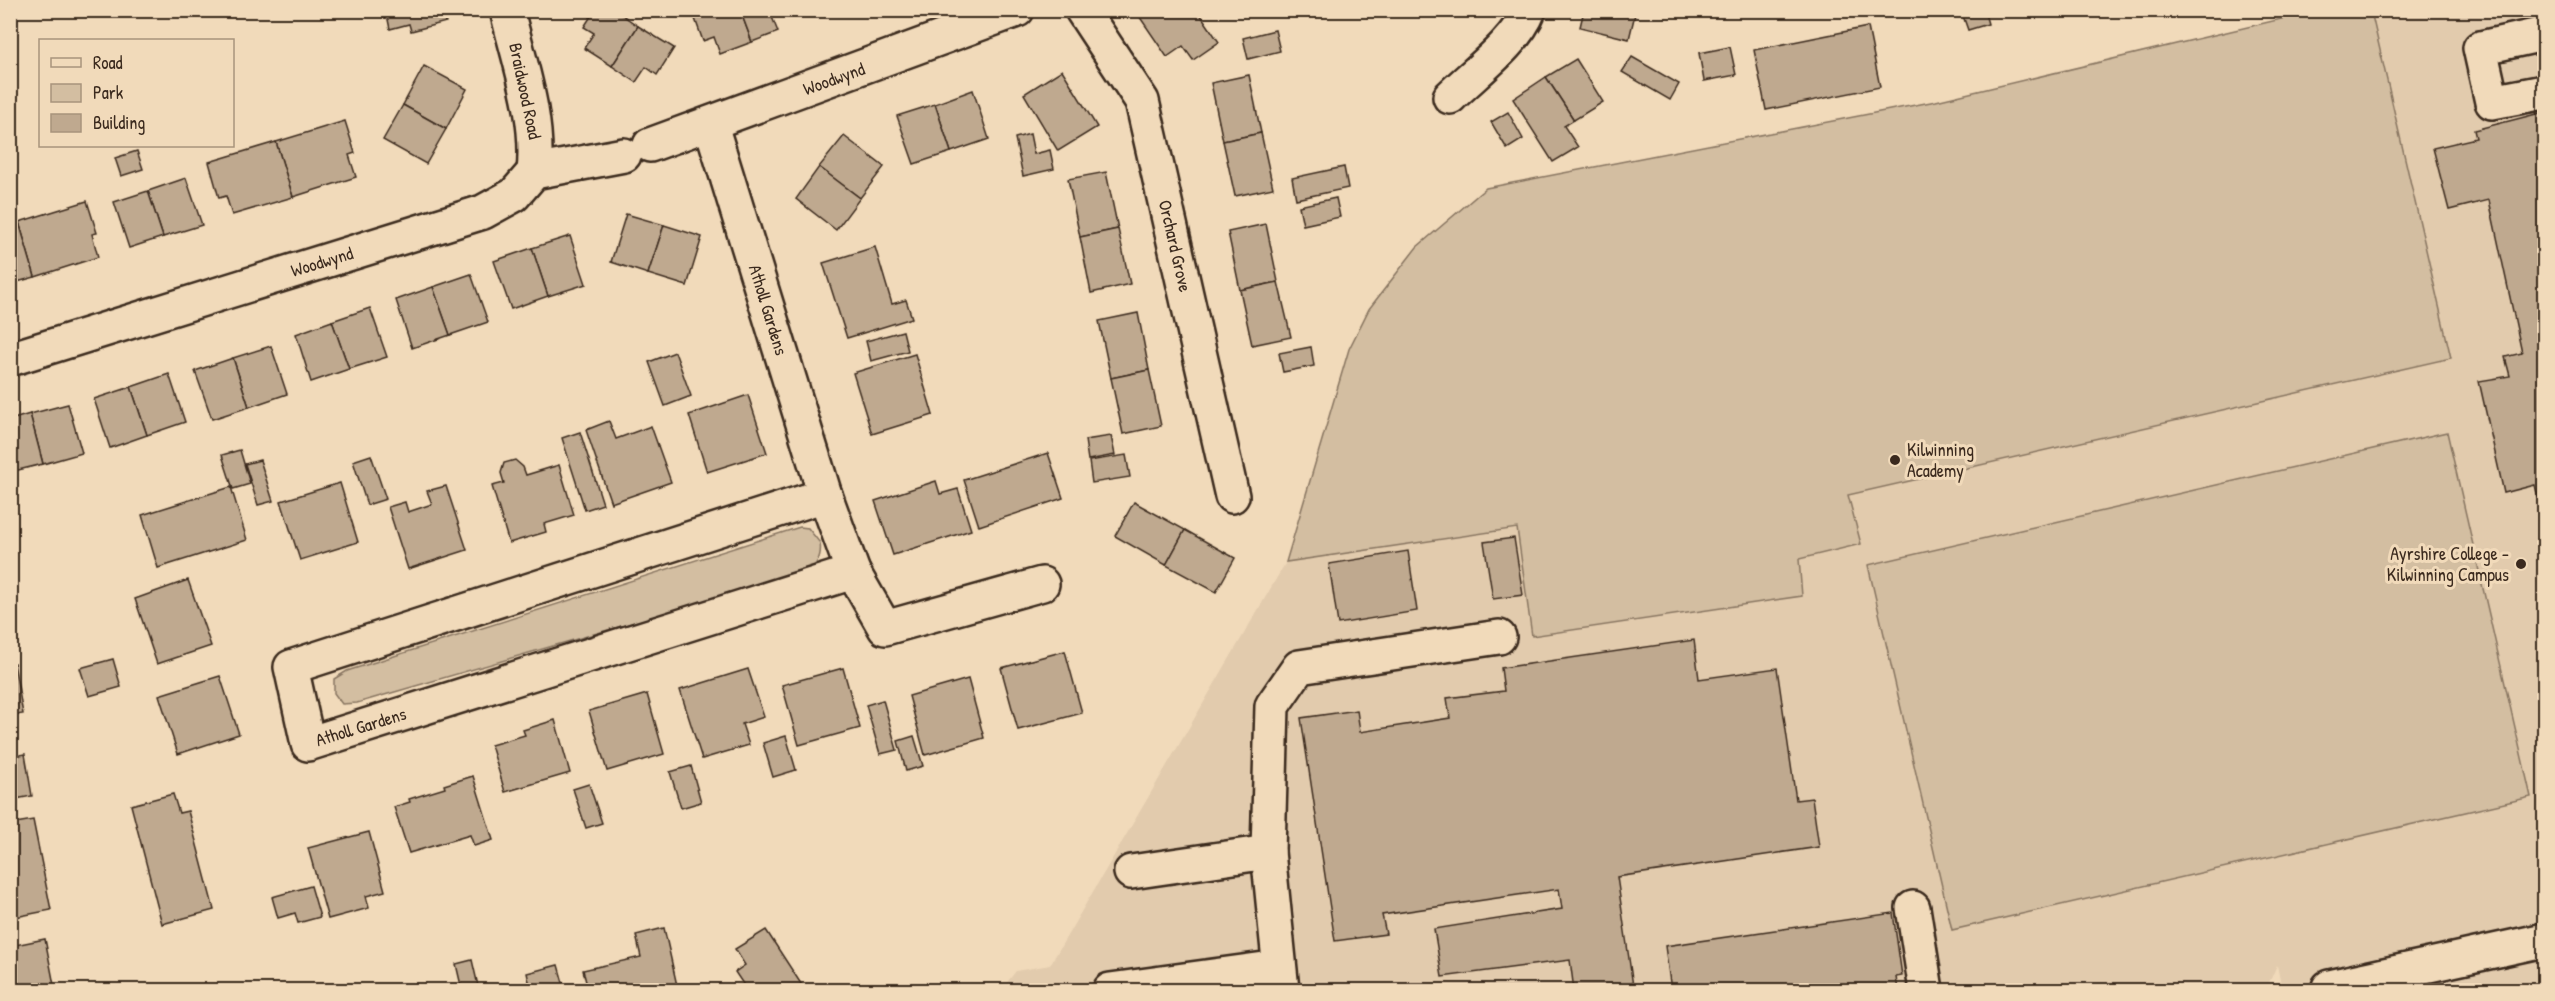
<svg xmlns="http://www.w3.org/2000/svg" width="2555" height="1001" font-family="'Patrick Hand',sans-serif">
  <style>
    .built { fill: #e2cbad }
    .green { fill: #d3bea1; stroke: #877460; stroke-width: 1.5 }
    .building { fill: #bfa98f; stroke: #3b2a1e; stroke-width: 1.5 }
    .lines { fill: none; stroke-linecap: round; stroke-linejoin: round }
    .minor-casing { stroke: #3b2a1e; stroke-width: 38 }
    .minor { stroke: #f1daba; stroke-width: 33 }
    .poi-dot { fill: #3b2a1e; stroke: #f1daba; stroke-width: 2 }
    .labels { text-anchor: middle; stroke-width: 6; stroke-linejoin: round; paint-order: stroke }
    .street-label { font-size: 18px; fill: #3b2a1e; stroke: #f1daba }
    .poi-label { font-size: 18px; fill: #3b2a1e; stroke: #f1daba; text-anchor: start }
  </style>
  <rect width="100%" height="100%" fill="#f1daba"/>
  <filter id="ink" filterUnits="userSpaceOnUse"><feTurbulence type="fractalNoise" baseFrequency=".0167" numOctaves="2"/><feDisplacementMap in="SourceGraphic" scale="12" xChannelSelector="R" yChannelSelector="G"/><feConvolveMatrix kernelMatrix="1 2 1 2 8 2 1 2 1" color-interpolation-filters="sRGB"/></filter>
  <g filter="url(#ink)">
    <!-- built -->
    <polygon class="built" points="2315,11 2544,11 2544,990 2282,990 2277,965 2266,990 1001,990 1016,971 1050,965 1286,562 1349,349 1369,309 1417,247 1486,188 1936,101"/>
    <!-- green -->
    <g class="green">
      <polygon points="2315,11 2371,11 2451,358 1848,495 1861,544 1799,559 1802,596 1532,636 1517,528 1286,562 1349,349 1369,309 1417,247 1486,188 1936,101"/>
      <polygon points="2447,432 2531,797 1952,930 1868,565"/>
      <path d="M800,527L808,528L820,543C822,556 818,565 807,572L357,703L342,704L334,693V679L347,671Z"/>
    </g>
    <!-- building -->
    <g class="building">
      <polygon points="386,10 444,10 446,22 411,31 409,24 390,29"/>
      <polygon points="595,10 615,10 638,26 612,66 584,48 594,33 584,27"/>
      <polygon points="699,10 740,10 752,42 720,54 714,37 703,41 693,13"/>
      <polygon points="740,10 785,10 785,12 772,17 778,32 752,42"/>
      <polygon points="1135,10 1190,10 1192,13 1198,11 1219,42 1193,60 1183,46 1167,57"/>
      <polygon points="1584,10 1636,10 1629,39 1580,27"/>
      <polygon points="1961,10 1984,10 1988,24 1968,30"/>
      <polygon points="638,26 674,48 657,75 646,67 636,82 612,66"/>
      <polygon points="1868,27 1880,87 1766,110 1754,50"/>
      <polygon points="1275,30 1280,51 1248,59 1243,38"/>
      <polygon points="1730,47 1736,75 1704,81 1699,53"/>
      <polygon points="1632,57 1679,84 1670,100 1622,72"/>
      <polygon points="1576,59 1603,102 1574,120 1546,77"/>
      <polygon points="424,66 467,89 446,129 403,105"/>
      <polygon points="1062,70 1097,127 1058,151 1024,94"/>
      <polygon points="1249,75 1261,133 1223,141 1211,83"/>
      <polygon points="1546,77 1574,120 1564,126 1578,147 1553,162 1513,99"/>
      <polygon points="973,90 989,139 951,152 935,104"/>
      <polygon points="935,104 951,152 914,164 897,116"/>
      <polygon points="403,105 446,129 426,164 383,140"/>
      <polygon points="1508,112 1523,139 1507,149 1491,122"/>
      <polygon points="2544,112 2544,503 2540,505 2535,485 2504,493 2479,381 2510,376 2505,357 2522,353 2489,200 2449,210 2433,148 2476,138 2474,130"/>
      <polygon points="345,121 355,153 349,155 356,177 293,197 276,142"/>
      <polygon points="1261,133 1273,188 1235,196 1223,141"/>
      <polygon points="1030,134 1034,154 1050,150 1054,169 1023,176 1015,138"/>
      <polygon points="844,136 884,167 860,198 819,167"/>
      <polygon points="276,142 293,197 232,215 226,196 219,198 209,162"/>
      <polygon points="137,151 143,169 121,176 115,158"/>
      <polygon points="819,167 860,198 836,230 796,199"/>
      <polygon points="1344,167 1348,188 1296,199 1292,178"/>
      <polygon points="1106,172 1118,229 1080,237 1068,179"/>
      <polygon points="186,178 202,225 163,237 148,191"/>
      <polygon points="148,191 163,237 129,248 114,202"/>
      <polygon points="1336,198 1340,217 1303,225 1299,206"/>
      <polygon points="87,201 97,233 92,234 98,257 35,277 19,222"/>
      <polygon points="626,214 664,225 648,274 611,262"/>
      <polygon points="19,222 35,277 10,284 10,224"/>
      <polygon points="1266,224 1278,282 1240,290 1228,232"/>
      <polygon points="664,225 702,237 687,286 648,274"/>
      <polygon points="1118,229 1130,284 1091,293 1080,237"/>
      <polygon points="570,236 586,284 548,296 532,248"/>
      <polygon points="875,247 892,304 906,300 912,318 847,338 823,263"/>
      <polygon points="532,248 548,296 511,309 494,261"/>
      <polygon points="471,274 488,322 450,335 433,287"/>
      <polygon points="1278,282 1291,337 1252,345 1240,290"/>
      <polygon points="433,287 450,335 412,348 396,300"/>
      <polygon points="370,308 387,357 349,369 332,321"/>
      <polygon points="1138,313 1149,370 1111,378 1099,321"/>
      <polygon points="332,321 349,369 311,382 296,334"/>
      <polygon points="903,331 908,351 871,361 866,341"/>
      <polygon points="271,346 287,394 249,407 233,358"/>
      <polygon points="1311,347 1314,366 1283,372 1279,353"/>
      <polygon points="675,352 691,396 665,406 649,362"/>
      <polygon points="915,354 933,415 872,434 853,373"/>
      <polygon points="233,358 249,407 212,419 195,371"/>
      <polygon points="1149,370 1161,426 1123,434 1111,378"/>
      <polygon points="169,374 185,422 147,435 131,387"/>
      <polygon points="131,387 147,435 110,448 94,399"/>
      <polygon points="748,395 767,453 707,472 689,415"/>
      <polygon points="68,404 82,453 43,464 30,414"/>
      <polygon points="30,414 43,464 10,472 10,420"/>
      <polygon points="609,421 616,439 651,426 671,482 611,503 586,430"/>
      <polygon points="580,432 603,504 585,510 562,438"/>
      <polygon points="1111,436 1115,455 1088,460 1085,440"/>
      <polygon points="240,450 250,484 233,489 222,455"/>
      <polygon points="1048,453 1063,498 979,526 964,480"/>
      <polygon points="371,455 386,499 367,505 353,461"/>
      <polygon points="1126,455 1130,477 1092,483 1089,461"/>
      <polygon points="260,460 273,501 258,505 245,464"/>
      <polygon points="515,460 523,467 526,475 559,465 574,515 544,524 546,532 509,543 492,486 504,483 501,473 504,463"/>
      <polygon points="936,481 940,494 958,489 971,530 893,555 875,501"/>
      <polygon points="340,483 358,542 300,560 281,501"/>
      <polygon points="446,486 467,550 408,569 388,507 405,502 408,512 432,504 427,491"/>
      <polygon points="231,487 247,540 158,568 142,515"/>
      <polygon points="1134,502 1185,530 1166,565 1115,536"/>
      <polygon points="1185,530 1235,558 1216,592 1166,565"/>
      <polygon points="1514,538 1523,595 1493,599 1484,542"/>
      <polygon points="1408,551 1417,611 1338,624 1329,564"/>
      <polygon points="188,580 211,646 157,664 135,599"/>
      <polygon points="1694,640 1699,679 1777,668 1796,800 1812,798 1819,847 1617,877 1633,986 1601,990 1574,990 1570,960 1442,977 1434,929 1562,909 1559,889 1382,915 1386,934 1335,941 1301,718 1357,710 1360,732 1450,718 1447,698 1504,691 1501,668"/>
      <polygon points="1065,651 1082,713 1018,730 1001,668"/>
      <polygon points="113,659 121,687 89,696 80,668"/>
      <polygon points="14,663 23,714 10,716 10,664"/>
      <polygon points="843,668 860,728 799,745 782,685"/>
      <polygon points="748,669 764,717 742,724 749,745 702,759 680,690"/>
      <polygon points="220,676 239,734 178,754 159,695"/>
      <polygon points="968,679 984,738 925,755 909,696"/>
      <polygon points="647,694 664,754 607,771 589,711"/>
      <polygon points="883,700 897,750 880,754 866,705"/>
      <polygon points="555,720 570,773 505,792 491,745 525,735 523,730"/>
      <polygon points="786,736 796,770 773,777 763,743"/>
      <polygon points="914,736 923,766 906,771 898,741"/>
      <polygon points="25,754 32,796 10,800 10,757"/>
      <polygon points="691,766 701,802 681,808 670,772"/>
      <polygon points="473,776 493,840 474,846 470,835 409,853 394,807 410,802 409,799 445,788 444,785"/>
      <polygon points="589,784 602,823 586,828 573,789"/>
      <polygon points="173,794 179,813 188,811 214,910 162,924 131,805"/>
      <polygon points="33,820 51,910 10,918 10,824"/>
      <polygon points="369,832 385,891 366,896 369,908 328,919 308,848"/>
      <polygon points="311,886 320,917 298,923 295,913 278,918 272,897"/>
      <polygon points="1893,913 1902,976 1896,977 1898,990 1671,990 1665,946"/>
      <polygon points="664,928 678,990 588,990 583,970 641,957 636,935"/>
      <polygon points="766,930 805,990 747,990 735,972 745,965 735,949"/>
      <polygon points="45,939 55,990 10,990 10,946"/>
      <polygon points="472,960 479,990 462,990 456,964"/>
      <polygon points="558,965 565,990 531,990 527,973"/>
    </g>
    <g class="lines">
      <defs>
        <g id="minor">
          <path d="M507,10C519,62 540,118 534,172"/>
          <polyline points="1082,10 1142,101 1232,496"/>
          <polyline points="2544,34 2480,48 2492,102 2544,92"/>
          <path d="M1450,97C1474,73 1517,42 1529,10"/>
          <polyline points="711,125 825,495 853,572 885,628 1042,584"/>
          <polyline points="650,145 1017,10"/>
          <polyline points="10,359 483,212 514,195 534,172 624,155"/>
          <polyline points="825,495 291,667 308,744 853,572"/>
          <polyline points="1268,852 1272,706 1299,667 1499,637"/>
          <polyline points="1131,872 1268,852 1282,990"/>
          <polyline points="1913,908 1926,990"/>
          <polyline points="1110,990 1279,967"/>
          <polyline points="2329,990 2329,987 2544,940"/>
        </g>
      </defs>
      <!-- minor casing -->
      <use href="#minor" class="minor-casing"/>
      <!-- minor -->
      <use href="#minor" class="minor"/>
    </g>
  </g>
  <!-- markers -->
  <g class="poi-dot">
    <circle cx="1895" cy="460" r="6"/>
    <circle cx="2521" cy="564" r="6"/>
  </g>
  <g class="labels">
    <!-- street labels -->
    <g class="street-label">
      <text transform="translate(834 79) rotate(-20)" y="6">Woodwynd</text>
      <text transform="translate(525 91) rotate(78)" y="6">Braidwood Road</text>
      <text transform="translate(1175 246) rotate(77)" y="6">Orchard Grove</text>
      <text transform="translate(322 262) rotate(-17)" y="6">Woodwynd</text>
      <text transform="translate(768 310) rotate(73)" y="6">Atholl Gardens</text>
      <text transform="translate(361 727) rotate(-17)" y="6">Atholl Gardens</text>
    </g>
    <!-- poi labels -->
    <g class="poi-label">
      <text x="1907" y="456">Kilwinning<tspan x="1907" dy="21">Academy</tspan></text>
      <text x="2509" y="560" text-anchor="end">Ayrshire College -<tspan x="2509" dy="21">Kilwinning Campus</tspan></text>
    </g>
  </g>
  <!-- margin -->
  <rect width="2555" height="1001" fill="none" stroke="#f1daba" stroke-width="36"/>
  <rect x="18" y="18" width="2519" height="965" fill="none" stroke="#3b2a1e" stroke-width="2" filter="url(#ink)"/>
  <!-- legend -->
  <rect x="39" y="39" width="195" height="108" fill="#f1daba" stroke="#a8947c" stroke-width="1.5"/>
  <rect x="51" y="58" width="30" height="9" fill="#f1daba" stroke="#a8947c" stroke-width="1.5"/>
  <text x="93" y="69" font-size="18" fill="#3b2a1e">Road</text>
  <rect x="51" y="84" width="30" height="18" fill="#d3bea1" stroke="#a8947c" stroke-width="1.5"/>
  <text x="93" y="99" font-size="18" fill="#3b2a1e">Park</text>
  <rect x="51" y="114" width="30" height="18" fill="#bfa98f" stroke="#a8947c" stroke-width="1.5"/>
  <text x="93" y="129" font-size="18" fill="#3b2a1e">Building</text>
</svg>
